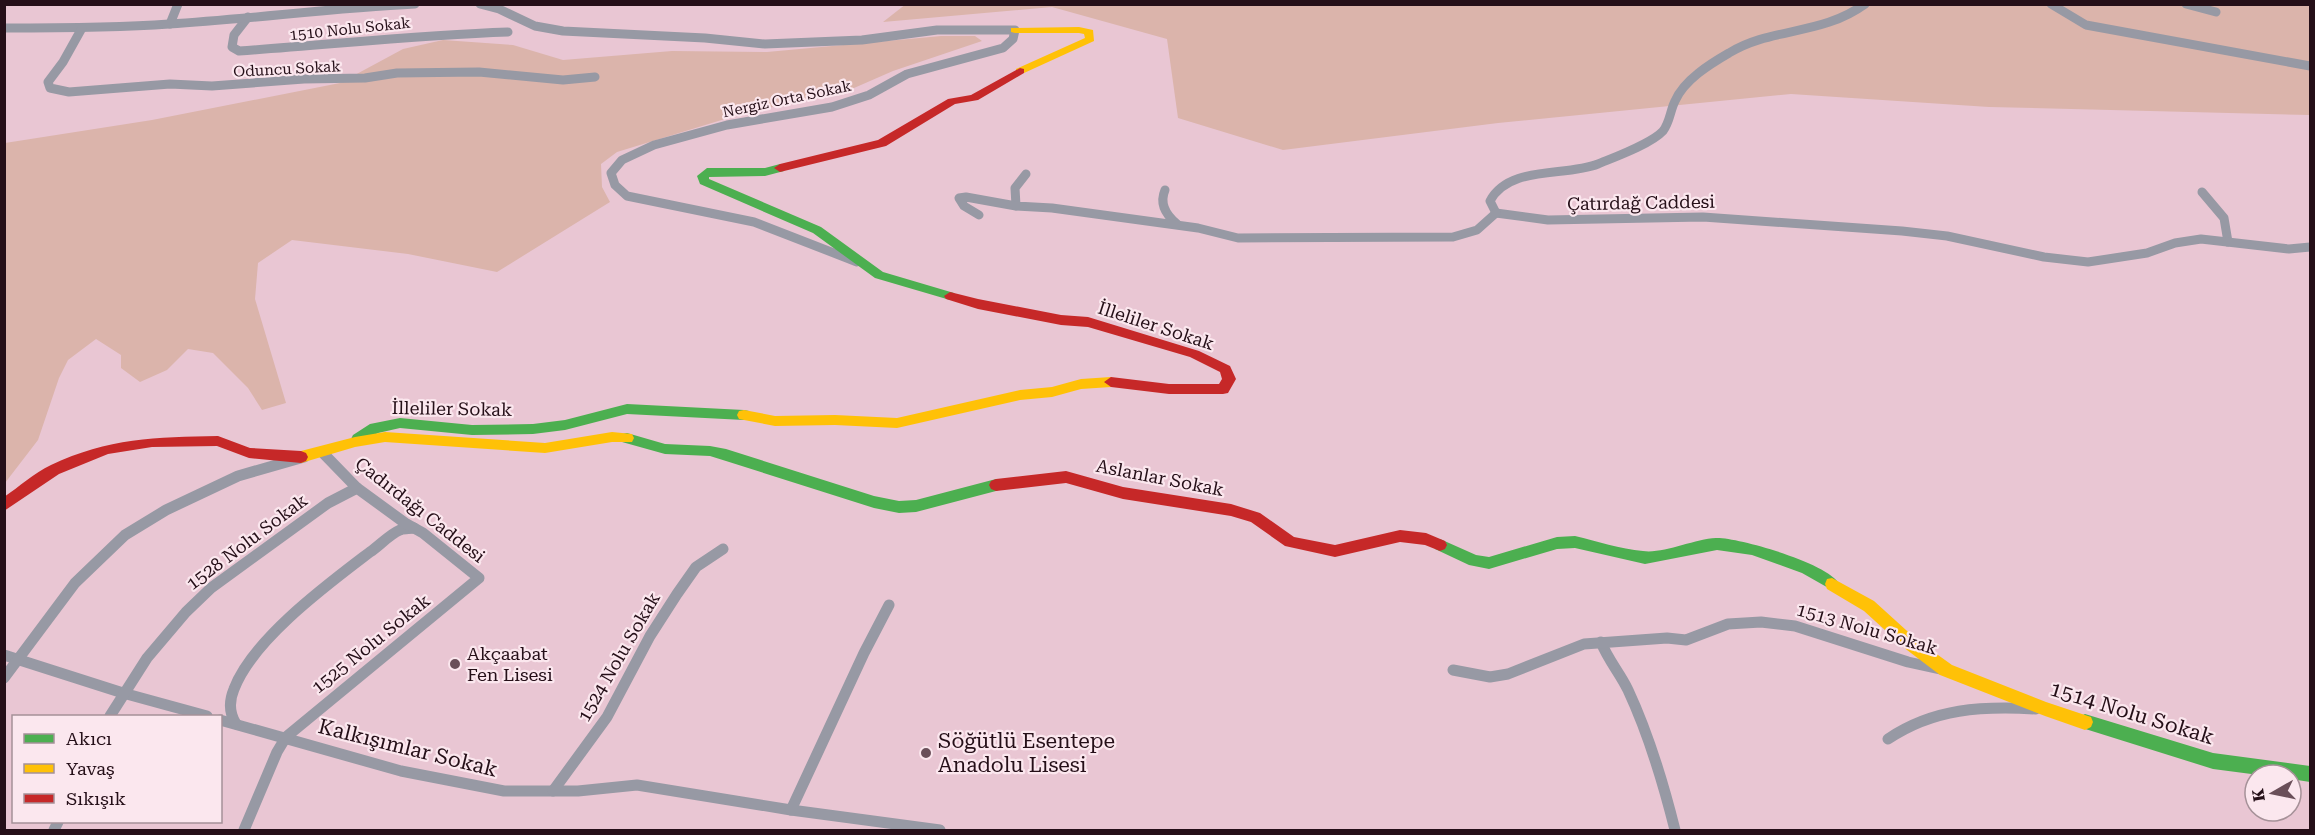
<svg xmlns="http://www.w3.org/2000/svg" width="2315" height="835" font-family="'Roboto Serif',serif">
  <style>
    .green { fill: #dbb4ab }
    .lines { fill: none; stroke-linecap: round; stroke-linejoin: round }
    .street-far1 { stroke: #9799a4; stroke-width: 9 }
    .street { stroke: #9799a4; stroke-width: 11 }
    .fast { fill: #4caf50; fill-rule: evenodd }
    .slow { fill: #ffc107; fill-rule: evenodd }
    .jam { fill: #c62828; fill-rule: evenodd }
    .poi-dot { fill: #6a4f59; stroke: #fbe7ee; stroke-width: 2 }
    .labels { text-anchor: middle; stroke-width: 4.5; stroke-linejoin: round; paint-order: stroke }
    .far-street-label { font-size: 15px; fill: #250f18; stroke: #fbe7ee }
    .street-label { font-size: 18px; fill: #250f18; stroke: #fbe7ee }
    .poi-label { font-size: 18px; fill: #250f18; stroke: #fbe7ee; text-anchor: start }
    .near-street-label { font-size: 21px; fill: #250f18; stroke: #fbe7ee }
    .near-poi-label { font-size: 21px; fill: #250f18; stroke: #fbe7ee; text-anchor: start }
  </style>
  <rect width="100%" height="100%" fill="#e9c6d3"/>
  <!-- green -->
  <g class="green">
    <polygon points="906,4 2310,5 2310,115 1989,107 1791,94 1498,123 1283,150 1178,118 1167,39 1052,7 883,22"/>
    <polygon points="941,36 975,36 982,41 893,71 854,88 738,115 617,152 601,164 602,187 610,202 497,272 408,254 292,240 258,263 255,299 286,403 262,410 248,388 213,353 188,349 167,370 140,382 121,368 121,355 96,339 68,360 59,378 38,440 5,483 5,143 152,120 340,83 403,49 443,40 513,45 563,60 672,51 767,52"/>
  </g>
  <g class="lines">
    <!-- street-far1 -->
    <g class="street-far1">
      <polyline points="480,4 499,9 535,26 563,31 705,38 765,44 862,40 937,30 1015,30 1013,39 1003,48 907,74 869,95 832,107 727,125 654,145 622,160 611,173 615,185 627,196 754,222 857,262"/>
      <polyline points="2051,4 2086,25 2310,66"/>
      <polyline points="2186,4 2216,12"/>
      <path d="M248,17L234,35L232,47L239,51C329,45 418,35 508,32"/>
      <polyline points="170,24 178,4"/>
      <path d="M4,28C59,28 114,28 169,24C251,19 333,8 415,4"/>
      <polyline points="82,28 63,62 48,82 50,88 69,92 170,84 212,86 304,79 365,78 397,73 479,72 563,80 595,77"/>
      <path d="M1165,190C1159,204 1166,215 1177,224"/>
      <polyline points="2202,192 2224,218 2228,242"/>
      <polyline points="1016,206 1015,188 1026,174"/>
      <polyline points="1496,213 1548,220 1703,217 1902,231 1947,236 2044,257 2088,262 2147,253 2175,243 2201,239 2289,249 2310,247"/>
      <path d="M1496,213L1490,201C1509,165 1565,177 1598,164C1615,157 1651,144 1663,131C1670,122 1670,111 1675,101C1684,80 1710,64 1729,53C1771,27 1821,36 1865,4"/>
      <polyline points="979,215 964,206 959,198 966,197 1016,206 1052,208 1198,228 1238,238 1453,237 1477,230 1496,213"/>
    </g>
    <!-- street -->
    <g class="street">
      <path d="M1601,642C1608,660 1620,673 1628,690C1649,735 1663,782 1675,830"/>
      <polyline points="4,655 123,693 207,716"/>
      <polyline points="1453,670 1490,677 1508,674 1584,644 1667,638 1686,640 1728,624 1761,622 1795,626 1908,662 1940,669"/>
      <polyline points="4,678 75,583 125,535 166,510 238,476 304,457"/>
      <polyline points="110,716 147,658 186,612 211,588 328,503 357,488"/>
      <polyline points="220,720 401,771 504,791 578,791 637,785 791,810 940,830"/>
      <path d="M236,724C229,713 229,701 234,689C253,639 328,584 370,552C379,546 390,534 400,530C404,528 410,529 414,528"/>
      <path d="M1888,739C1934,708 1982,706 2036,709"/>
      <polyline points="553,791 607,717 650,636 677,594 696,567 723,549"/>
      <polyline points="791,810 864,653 889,605"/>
      <polyline points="54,830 58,822"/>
      <polyline points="244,830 277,752 286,737 479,578 423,533 405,523 357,488 323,453"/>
    </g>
    <!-- fast -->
    <g class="fast">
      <polygon points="780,164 784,165 784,171 765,176 709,177 709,179 821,227 883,272 954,293 956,296 954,299 950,300 875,278 813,233 700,184 697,176 707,168 765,168"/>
      <polygon points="627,404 744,410 749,411 751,415 749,419 744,420 627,414 565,430 533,434 472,435 400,428 378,433 358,444 353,443 351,439 353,435 370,424 400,418 472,425 533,424 565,420"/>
      <polygon points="627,433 665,444 710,446 726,449 874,496 899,501 916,500 996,479 1001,481 1003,485 1001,489 996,491 916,512 899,513 874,508 726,461 710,456 665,454 622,442 620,438 622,434"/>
      <path d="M1575,536C1597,541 1620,549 1643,551C1663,554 1694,539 1716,538C1738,537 1830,564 1839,584L1837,589L1832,590L1802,573L1752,555L1717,550L1645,564L1575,548L1557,549L1489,569L1469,565L1435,549L1433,545L1435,541L1440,539L1476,555L1489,557L1557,537Z"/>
      <polygon points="2085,714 2213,753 2310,766 2310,782 2291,779 2291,775 2259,775 2213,769 2079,727 2077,722 2079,717"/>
    </g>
    <!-- slow -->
    <g class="slow">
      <polygon points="1079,27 1093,30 1094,41 1024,73 1016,73 1016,69 1085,38 1084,34 1079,33 1015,33 1011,32 1011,28"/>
      <polygon points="1111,377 1118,382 1111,387 1081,389 1052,397 1020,400 897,428 835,425 775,426 744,420 739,419 737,415 739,411 744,410 775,416 835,415 897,418 1020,390 1052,387 1081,379"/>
      <polygon points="385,432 545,443 612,432 632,434 634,438 632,442 612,442 545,453 385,442 355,447 301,463 296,461 294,457 296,453 301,451 355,437"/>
      <polygon points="1832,578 1874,601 1917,640 1952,665 2046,702 2091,717 2093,722 2091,727 2085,730 2045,716 1940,675 1907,650 1864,611 1827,589 1825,584 1827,579"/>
    </g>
    <!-- jam -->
    <g class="jam">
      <polygon points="1020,68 1024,69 1024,73 978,100 955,104 886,146 780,172 774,168 780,164 878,140 948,99 971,95"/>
      <polygon points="950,292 978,299 1061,315 1088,317 1199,351 1230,366 1236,379 1228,393 1223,394 1169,394 1111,387 1104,382 1111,377 1169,384 1219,384 1222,379 1220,372 1190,357 1088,327 1061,325 978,309 946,299 944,296"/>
      <path d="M218,436L250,448L301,451L306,453L308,457L306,461L301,463L249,458L217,446L152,447L108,454L59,474L4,511V497C19,487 34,473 51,465C108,438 156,437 218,436Z"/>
      <polygon points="1066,471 1123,487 1231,504 1260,513 1294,537 1335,545 1400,530 1426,533 1445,541 1447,545 1445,549 1440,551 1425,545 1400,542 1335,557 1285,546 1251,522 1231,516 1123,499 1066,483 996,491 991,489 989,485 991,481 996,479"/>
    </g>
  </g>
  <!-- markers -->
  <g class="poi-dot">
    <circle cx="455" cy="664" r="6"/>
    <circle cx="926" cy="753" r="6"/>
  </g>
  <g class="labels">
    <!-- far-street labels -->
    <g class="far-street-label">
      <text transform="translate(350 29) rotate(-6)" y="5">1510 Nolu Sokak</text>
      <text transform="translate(287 69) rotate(-3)" y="5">Oduncu Sokak</text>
      <text transform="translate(787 99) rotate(-12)" y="5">Nergiz Orta Sokak</text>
    </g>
    <!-- street labels -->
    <g class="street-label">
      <text transform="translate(1641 203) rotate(-1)" y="6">Çatırdağ Caddesi</text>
      <text transform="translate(1156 326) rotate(18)" y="6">İlleliler Sokak</text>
      <text transform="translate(452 409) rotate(1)" y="6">İlleliler Sokak</text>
      <text transform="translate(1160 478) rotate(11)" y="6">Aslanlar Sokak</text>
      <text transform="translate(420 510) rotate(38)" y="6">Çadırdağı Caddesi</text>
      <text transform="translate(247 542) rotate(-37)" y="6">1528 Nolu Sokak</text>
      <text transform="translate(1867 629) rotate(16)" y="6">1513 Nolu Sokak</text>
      <text transform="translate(371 644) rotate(-39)" y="6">1525 Nolu Sokak</text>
      <text transform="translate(619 657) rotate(-60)" y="6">1524 Nolu Sokak</text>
    </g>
    <!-- poi labels -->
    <g class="poi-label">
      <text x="467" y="660">Akçaabat<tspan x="467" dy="21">Fen Lisesi</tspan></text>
    </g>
    <!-- near-street labels -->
    <g class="near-street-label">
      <text transform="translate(2132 713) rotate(17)" y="7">1514 Nolu Sokak</text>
      <text transform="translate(408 748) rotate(14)" y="7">Kalkışımlar Sokak</text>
    </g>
    <!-- near-poi labels -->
    <g class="near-poi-label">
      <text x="938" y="748">Söğütlü Esentepe<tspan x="938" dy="24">Anadolu Lisesi</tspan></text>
    </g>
  </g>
  <!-- border -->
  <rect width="2315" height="835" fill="none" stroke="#250f18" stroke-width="12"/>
  <!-- legend -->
  <rect x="12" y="715" width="210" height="108" fill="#fbe7ee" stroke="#a59198" stroke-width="1.5"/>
  <rect x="24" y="734" width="30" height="9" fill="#4caf50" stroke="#a59198" stroke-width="1.5"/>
  <text x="66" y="745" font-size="18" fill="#250f18">Akıcı</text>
  <rect x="24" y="764" width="30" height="9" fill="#ffc107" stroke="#a59198" stroke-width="1.5"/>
  <text x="66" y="775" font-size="18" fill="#250f18">Yavaş</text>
  <rect x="24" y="794" width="30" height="9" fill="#c62828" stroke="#a59198" stroke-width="1.5"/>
  <text x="66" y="805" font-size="18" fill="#250f18">Sıkışık</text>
  <!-- north arrow -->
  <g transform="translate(2273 793) rotate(261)"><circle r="28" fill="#fbe7ee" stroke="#a59198" stroke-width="1.5"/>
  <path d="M0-4.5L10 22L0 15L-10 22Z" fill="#6a4f59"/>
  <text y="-9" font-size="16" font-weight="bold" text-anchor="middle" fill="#250f18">K</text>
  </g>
</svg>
